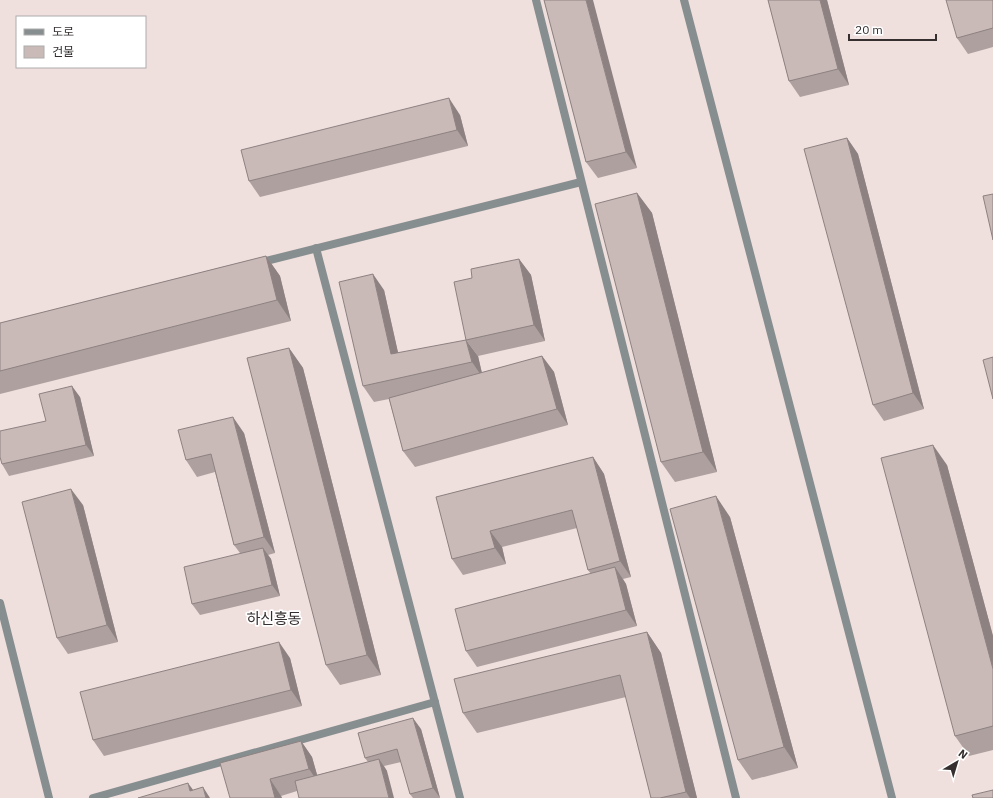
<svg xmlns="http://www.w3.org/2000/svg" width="993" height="798" font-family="'IBM Plex Sans','Noto Sans KR',sans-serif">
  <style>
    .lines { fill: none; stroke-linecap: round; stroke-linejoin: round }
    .service { stroke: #878e8f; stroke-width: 8 }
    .minor { stroke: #878e8f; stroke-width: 8 }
    .tertiary { stroke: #878e8f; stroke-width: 8 }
    .wall { fill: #ada09e }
    .shaded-wall { fill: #8d8281 }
    .building { fill: #c9bab8; stroke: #8d8281 }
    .labels { text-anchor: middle; stroke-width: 3.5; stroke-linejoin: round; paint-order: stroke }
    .neighbourhood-label { font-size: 15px; fill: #352f2f; stroke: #fff }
  </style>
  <rect width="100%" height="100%" fill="#efdfdd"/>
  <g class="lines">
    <!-- service -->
    <g class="service">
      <polyline points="536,0 736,798"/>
      <polyline points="258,263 581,182"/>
    </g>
    <!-- minor -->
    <g class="minor">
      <polyline points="316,248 460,798"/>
      <polyline points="0,603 49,798"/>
      <polyline points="93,798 435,702"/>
    </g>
    <!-- tertiary -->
    <polyline class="tertiary" points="684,0 892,798"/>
  </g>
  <!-- wall -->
  <g class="wall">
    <polygon points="544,0 637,168 598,178 586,162"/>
    <polygon points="768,0 827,0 849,85 800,97 789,81"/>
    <polygon points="993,0 993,47 968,54 957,38"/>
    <polygon points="460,115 468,146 260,197 249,181"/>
    <polygon points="847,138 858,154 924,409 884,421 873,405"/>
    <polygon points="637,193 652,213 717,472 675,482 661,462"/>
    <polygon points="266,256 280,276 291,321 0,394 0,323"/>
    <polygon points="519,259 531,275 545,341 478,356 466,340 472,278"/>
    <polygon points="384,290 398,353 478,356 482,373 542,356 554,372 568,425 415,467 403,451 389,399 374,402 363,386"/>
    <polygon points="289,348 303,368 381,675 340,685 326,665"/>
    <polygon points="80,397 94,456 9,476 2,464 46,421"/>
    <polygon points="244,433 275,553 268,555 271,559 280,596 200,615 192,604 240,553 234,545 215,472 197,477 186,460"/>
    <polygon points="593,457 604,474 631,577 623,579 626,584 637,626 477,667 466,651 591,574 588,570 577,528 502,547 506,564 463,575 452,559 436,497"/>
    <polygon points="947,465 993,636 993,750 969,756 955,736"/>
    <polygon points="83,505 118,642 68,654 57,638"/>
    <polygon points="730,517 798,768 752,780 738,760"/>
    <polygon points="647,632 661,653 697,798 651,798 626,697 477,733 463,713"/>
    <polygon points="290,658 302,706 104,756 93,740"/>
    <polygon points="421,729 440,798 413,798 410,794 401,762 384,766 387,771 297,791 281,796 282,798 230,798 301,741 312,757 317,775 368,762 365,758"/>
  </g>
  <!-- shaded-wall -->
  <g class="shaded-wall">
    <polygon points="586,0 593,0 637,168 626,152"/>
    <polygon points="820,0 827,0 849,85 838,69"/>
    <polygon points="449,98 460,115 468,146 457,130"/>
    <polygon points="847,138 858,154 924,409 913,393"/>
    <polygon points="637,193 652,213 717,472 703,452"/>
    <polygon points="266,256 280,276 291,321 277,300"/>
    <polygon points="519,259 531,275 545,341 534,325"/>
    <polygon points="373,274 384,290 402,370 391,354"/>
    <polygon points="466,340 478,356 483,378 472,362"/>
    <polygon points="289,348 303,368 381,675 367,655"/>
    <polygon points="542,356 554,372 568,425 557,409"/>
    <polygon points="72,386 80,397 94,456 86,445"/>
    <polygon points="233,417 244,433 275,553 264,537"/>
    <polygon points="933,445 947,465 993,636 993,669"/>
    <polygon points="593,457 604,474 631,577 620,561"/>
    <polygon points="71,489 83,505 118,642 107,625"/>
    <polygon points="716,496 730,517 798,768 784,747"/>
    <polygon points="490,531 502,547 506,564 495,548"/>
    <polygon points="263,548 271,559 280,596 272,585"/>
    <polygon points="615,567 626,584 637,626 626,610"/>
    <polygon points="647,632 661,653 697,798 690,798 686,792"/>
    <polygon points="279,642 290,658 302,706 291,690"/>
    <polygon points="413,718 421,729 440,798 433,788"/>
    <polygon points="301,741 312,757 320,785 309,769"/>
    <polygon points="379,759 387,771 394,798 389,798"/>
    <polygon points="270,779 281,796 282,798 275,798"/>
    <polygon points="188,783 199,798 190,791"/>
    <polygon points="203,787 210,798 206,798"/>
  </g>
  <!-- building -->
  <g class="building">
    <polygon points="544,0 586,0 626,152 586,162"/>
    <polygon points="768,0 820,0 838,69 789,81"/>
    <polygon points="946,0 993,0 993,28 957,38"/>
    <polygon points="449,98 457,130 249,181 241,150"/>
    <polygon points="847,138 913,393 873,405 804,149"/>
    <polygon points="637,193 703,452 661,462 595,204"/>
    <polygon points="993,194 993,240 983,196"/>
    <polygon points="266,256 277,300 0,371 0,323"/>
    <polygon points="519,259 534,325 466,340 454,282 472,278 471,269"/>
    <polygon points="373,274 391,354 466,340 472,362 363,386 339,282"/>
    <polygon points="289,348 367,655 326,665 247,358"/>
    <polygon points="542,356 557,409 403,451 389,398"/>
    <polygon points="993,357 993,399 983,360"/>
    <polygon points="72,386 86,445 2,464 0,457 0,431 46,421 39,394"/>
    <polygon points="233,417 264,537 234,545 211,454 186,460 178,430"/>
    <polygon points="933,445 993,669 993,726 955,736 881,458"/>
    <polygon points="593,457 620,561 588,570 572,510 490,531 495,548 452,559 436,497"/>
    <polygon points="71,489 107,625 57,638 22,502"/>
    <polygon points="716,496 784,747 738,760 670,509"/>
    <polygon points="263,548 272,585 192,604 184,567"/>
    <polygon points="615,567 626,610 466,651 455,609"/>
    <polygon points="647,632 686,792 660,798 651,798 620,675 463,713 454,679"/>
    <polygon points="279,642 291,690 93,740 80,692"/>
    <polygon points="413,718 433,788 410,794 397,749 365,758 358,733"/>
    <polygon points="301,741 309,769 270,779 275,798 230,798 220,763"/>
    <polygon points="379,759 389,798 299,798 295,781"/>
    <polygon points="188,783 190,791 203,787 206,798 138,798"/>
    <polygon points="993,790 993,798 973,798 972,795"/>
  </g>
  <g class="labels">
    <!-- neighbourhood labels -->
    <g class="neighbourhood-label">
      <text x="274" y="624">하신흥동</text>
    </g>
  </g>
  <!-- legend -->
  <rect x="16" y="16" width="130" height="52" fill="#ffffff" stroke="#aeacac"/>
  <rect x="24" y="29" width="20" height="6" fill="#878e8f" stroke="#aeacac"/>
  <text x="52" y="36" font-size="12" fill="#352f2f">도로</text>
  <rect x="24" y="46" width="20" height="12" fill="#c9bab8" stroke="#aeacac"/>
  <text x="52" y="56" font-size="12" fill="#352f2f">건물</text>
  <!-- north arrow -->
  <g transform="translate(957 762) rotate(38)" stroke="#ffffff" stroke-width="3" paint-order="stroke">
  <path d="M0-3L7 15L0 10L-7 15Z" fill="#352f2f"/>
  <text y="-6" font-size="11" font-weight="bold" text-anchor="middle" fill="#352f2f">N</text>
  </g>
  <!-- scale -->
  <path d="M849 34v6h87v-6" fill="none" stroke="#352f2f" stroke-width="2"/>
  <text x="855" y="34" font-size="12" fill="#352f2f" stroke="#ffffff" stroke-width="3" paint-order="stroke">20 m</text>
</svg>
